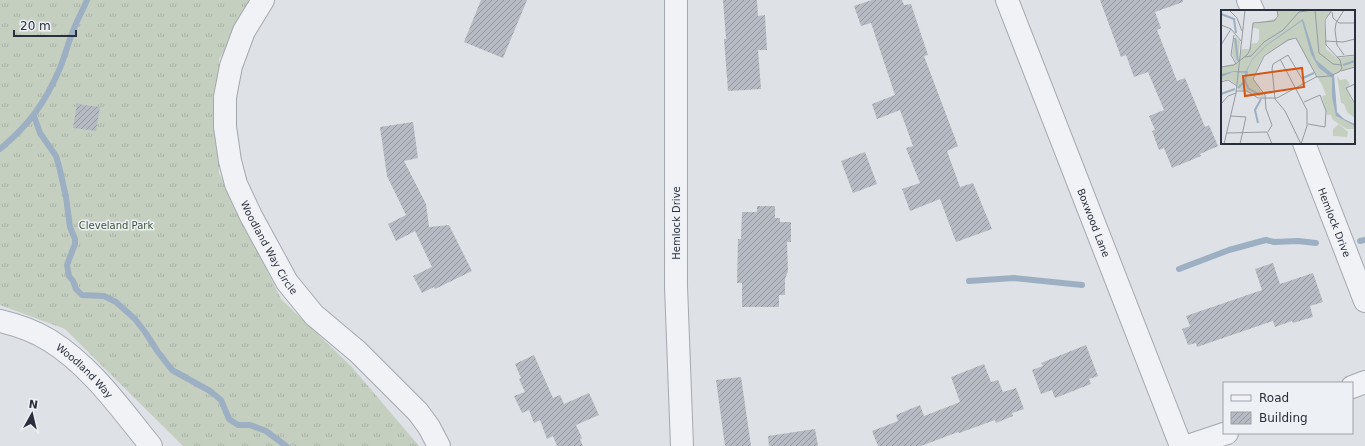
<svg xmlns="http://www.w3.org/2000/svg" width="1365" height="446" font-family="'DejaVu Sans',sans-serif">
  <style>
    .grass { fill: url(#grass-tufts) }
    .lines { fill: none; stroke-linecap: round; stroke-linejoin: round }
    .stream { stroke: #9dafc2; stroke-width: 6 }
    .building { fill: url(#building-hatch) }
    .minor-casing { stroke: #a4a8af; stroke-width: 24 }
    .minor { stroke: #f0f2f5; stroke-width: 22 }
    .labels { text-anchor: middle; stroke-width: 3; stroke-linejoin: round; paint-order: stroke }
    .street-label { font-size: 10px; fill: #292f3b; stroke: #edf0f4 }
    .park-label { font-size: 10px; fill: #3d5538; stroke: #edf0f4 }
    .inset-river { fill: none; stroke: #9dafc2; stroke-width: 2 }
    .inset-road { fill: none; stroke: #969aa2; stroke-width: 1 }
    .view { fill: #d55511; fill-opacity: 0.15; stroke: #d55511; stroke-width: 2 }
    .inset-edge { fill: none; stroke: #292f3b; stroke-width: 2 }
  </style>
  <defs>
    <pattern id="grass-tufts" width="24" height="20" patternUnits="userSpaceOnUse"><rect width="24" height="20" fill="#c4cfc0"/><path d="M3 7l-1-3M5 7V3M7 7l1-3M15 17l-1-3M17 17v-4M19 17l1-3" fill="none" stroke="#a8b2a6"/></pattern>
    <pattern id="building-hatch" width="6" height="6" patternUnits="userSpaceOnUse"><rect width="6" height="6" fill="#b6bac2"/><path d="M-1 1l2-2M0 6l6-6M5 7l2-2" fill="none" stroke="#94989f"/></pattern>
  </defs>
  <rect width="100%" height="100%" fill="#dee1e6"/>
  <!-- grass -->
  <polygon class="grass" points="0,0 257,0 219,59 219,173 281,299 351,366 419,446 183,446 65,329 0,305"/>
  <g class="lines">
    <!-- stream -->
    <g class="stream">
      <polyline points="34,116 40,133 56,156 59,166 66,197 70,227 75,239 75,244 67,265 69,276 73,281 76,289 82,295 104,296 116,302 135,319 145,332 158,352 172,370 210,391 221,400 229,419 238,425 250,425 266,431 286,446"/>
      <path d="M0,149C29,125 45,103 60,68C65,56 68,43 73,31C77,20 83,10 87,0"/>
      <polyline points="1360,241 1365,240"/>
      <polyline points="1179,269 1229,250 1262,241 1266,240 1274,242 1298,241 1316,243"/>
      <polyline points="969,281 1014,278 1082,285"/>
    </g>
  </g>
  <!-- building -->
  <g class="building">
    <polygon points="481,0 527,0 503,58 464,42"/>
    <polygon points="723,0 757,0 758,16 765,15 767,50 758,50 761,89 728,91 724,39 726,39"/>
    <polygon points="872,0 902,0 904,5 911,4 928,55 924,56 958,146 947,151 960,187 973,183 992,229 956,242 940,199 910,211 902,189 920,183 906,148 913,146 900,110 877,119 872,104 895,95 871,23 861,26 854,6"/>
    <polygon points="1100,0 1183,0 1183,2 1155,12 1161,28 1157,30 1177,81 1185,78 1205,127 1209,125 1218,146 1200,154 1201,156 1172,168 1164,148 1159,150 1152,131 1155,130 1149,116 1164,110 1148,72 1134,77 1126,55 1121,57"/>
    <polygon points="77,104 100,107 96,131 73,128"/>
    <polygon points="413,122 418,158 404,161 426,204 429,227 449,225 472,271 435,289 434,287 422,293 413,276 432,267 415,231 396,241 388,224 406,215 387,176 380,127"/>
    <polygon points="865,152 877,184 853,193 841,161"/>
    <polygon points="757,206 775,206 775,218 780,218 780,222 791,222 791,242 787,242 788,271 785,279 785,295 779,295 779,307 742,307 742,283 737,283 738,239 741,239 742,212 757,212"/>
    <polygon points="1273,263 1280,284 1313,273 1323,302 1310,306 1313,317 1293,323 1292,321 1275,327 1273,321 1197,347 1196,343 1188,345 1182,329 1190,326 1186,316 1262,290 1255,269"/>
    <polygon points="1086,345 1098,376 1089,379 1091,384 1055,398 1052,390 1041,394 1032,370 1043,366 1041,363"/>
    <polygon points="534,355 553,398 560,395 564,404 589,393 599,415 576,425 582,438 580,439 583,446 557,446 553,436 547,439 540,420 534,423 529,410 522,413 514,396 525,392 519,379 521,378 515,364"/>
    <polygon points="984,364 991,382 998,380 1003,392 1016,388 1024,409 1012,413 1013,416 996,423 995,420 959,433 958,432 921,446 878,446 872,431 898,421 896,415 920,405 924,416 960,402 951,377"/>
    <polygon points="741,377 751,446 725,446 716,380"/>
    <polygon points="815,429 818,446 769,446 768,436"/>
  </g>
  <g class="lines">
    <defs>
      <g id="minor">
        <path id="s1" d="M263,0L244,31L231,66L225,97V127L230,161L236,184L251,216L287,282L314,315L358,352L418,412L429,427L439,446"/>
        <polyline points="676,0 676,286 682,446"/>
        <path id="s2" d="M1007,0L1181,446"/>
        <polyline points="1248,0 1253,11"/>
        <path id="s3" d="M1304,143L1365,301"/>
        <path id="s4" d="M0,321C17,325 34,331 49,340C91,366 120,408 151,446"/>
        <polyline points="1352,387 1365,382"/>
        <polyline points="1188,446 1227,433"/>
      </g>
    </defs>
    <!-- minor casing -->
    <use href="#minor" class="minor-casing"/>
    <!-- minor -->
    <use href="#minor" class="minor"/>
  </g>
  <g class="labels">
    <!-- street labels -->
    <g class="street-label">
      <text dy="4" stroke="none"><textPath href="#s3" startOffset="85">Hemlock Drive</textPath></text>
      <text transform="translate(676 223) rotate(-90)" y="4">Hemlock Drive</text>
      <text dy="4" stroke="none"><textPath href="#s2" startOffset="239">Boxwood Lane</textPath></text>
      <text dy="4" stroke="none"><textPath href="#s1" startOffset="265">Woodland Way Circle</textPath></text>
      <text dy="4" stroke="none"><textPath href="#s4" startOffset="100">Woodland Way</textPath></text>
    </g>
    <!-- park labels -->
    <g class="park-label">
      <text x="116" y="229">Cleveland Park</text>
    </g>
  </g>
  <!-- overview -->
  <g transform="translate(1221 10)">
    <rect width="134" height="134" fill="#dee1e6"/>
    <path d="M56,0H111L103,10L105,39L116,48L134,46V56L113,64L116,104L106,105L101,86L105,85L101,75L74,27L43,45L40,50L32,68L44,88L17,79L16,75L7,69L0,71V57L19,52V40L28,39L30,34L36,33L38,30V19L31,17L57,8ZM14,27L19,31L17,51L15,52L11,44Z" fill="#c4cfc0"/>
    <path d="M56,0H73L72,7L64,17L45,29L30,45L23,46L21,39H28L30,34L36,33L38,30V19L31,17L32,14L57,8ZM116,66L119,70L125,69L129,74L125,79L134,96V108L126,102L123,94L120,93ZM112,96L116,107L133,115L134,119H126L112,110L106,97Z" fill="#c4cfc0"/>
    <path d="M118,114L127,122L126,127L112,126V119Z" fill="#c4cfc0"/>
    <path d="M82,9L95,50L113,65L116,102L123,109L134,114V116L115,106L111,87V68L98,58L90,44L81,11L45,36L31,50L25,63L12,62L0,67V64L13,61H25L31,49L45,35Z" fill="#9dafc2"/>
    <path class="inset-river" d="M0,4L13,9L15,23M14,28L17,51M122,55L134,51M82,68L93,63M24,71L27,78L39,85M17,78L24,71L26,61M0,84L14,79M37,113L34,100L40,89"/>
    <path class="inset-road" d="M8,0L16,8L21,21M94,0L98,43L112,54L120,55M111,2L112,8L118,13H134M0,15L10,19L20,31M13,25L10,45L15,54M104,31L122,32L134,29M0,35L10,19M123,45L116,35L114,20L115,13L123,0M24,47L30,46L43,32L62,20L78,2L92,0M116,47L134,45M59,49L86,100V116L80,134M0,57L13,55L26,45L29,40L32,13L53,11L57,6L56,0M120,61L134,57M0,72L7,70L16,76M134,74L125,78L134,94M15,81H26L37,88H56L95,67L109,66L118,62L121,58L119,50L105,35L104,10L111,0M83,92L99,85L105,101L104,117L87,114M0,94L7,86L15,83M10,106L25,107L19,134M47,122L51,115L45,99L44,85L32,69L43,46L67,30L75,28L96,67M6,123L46,122L51,134M3,134L15,83L24,0M80,134L64,101L54,89L51,59L52,54L67,45L84,74"/>
    <path class="view" d="M81,58L83,77L24,86L22,66Z"/>
    <rect width="134" height="134" class="inset-edge"/>
  </g>
  <!-- legend -->
  <rect x="1223" y="382" width="130" height="52" fill="#edf0f4" stroke="#9fa3aa"/>
  <rect x="1231" y="395" width="20" height="6" fill="#f0f2f5" stroke="#9fa3aa"/>
  <text x="1259" y="402" font-size="12" fill="#292f3b">Road</text>
  <rect x="1231" y="412" width="20" height="12" fill="url(#building-hatch)" stroke="#9fa3aa"/>
  <text x="1259" y="422" font-size="12" fill="#292f3b">Building</text>
  <!-- north arrow -->
  <g transform="translate(32 414) rotate(8)" stroke="#edf0f4" stroke-width="3" paint-order="stroke">
  <path d="M0-3L7 15L0 10L-7 15Z" fill="#292f3b"/>
  <text y="-6" font-size="11" font-weight="bold" text-anchor="middle" fill="#292f3b">N</text>
  </g>
  <!-- scale -->
  <path d="M14 30v6h62v-6" fill="none" stroke="#292f3b" stroke-width="2"/>
  <text x="20" y="30" font-size="12" fill="#292f3b" stroke="#edf0f4" stroke-width="3" paint-order="stroke">20 m</text>
</svg>
